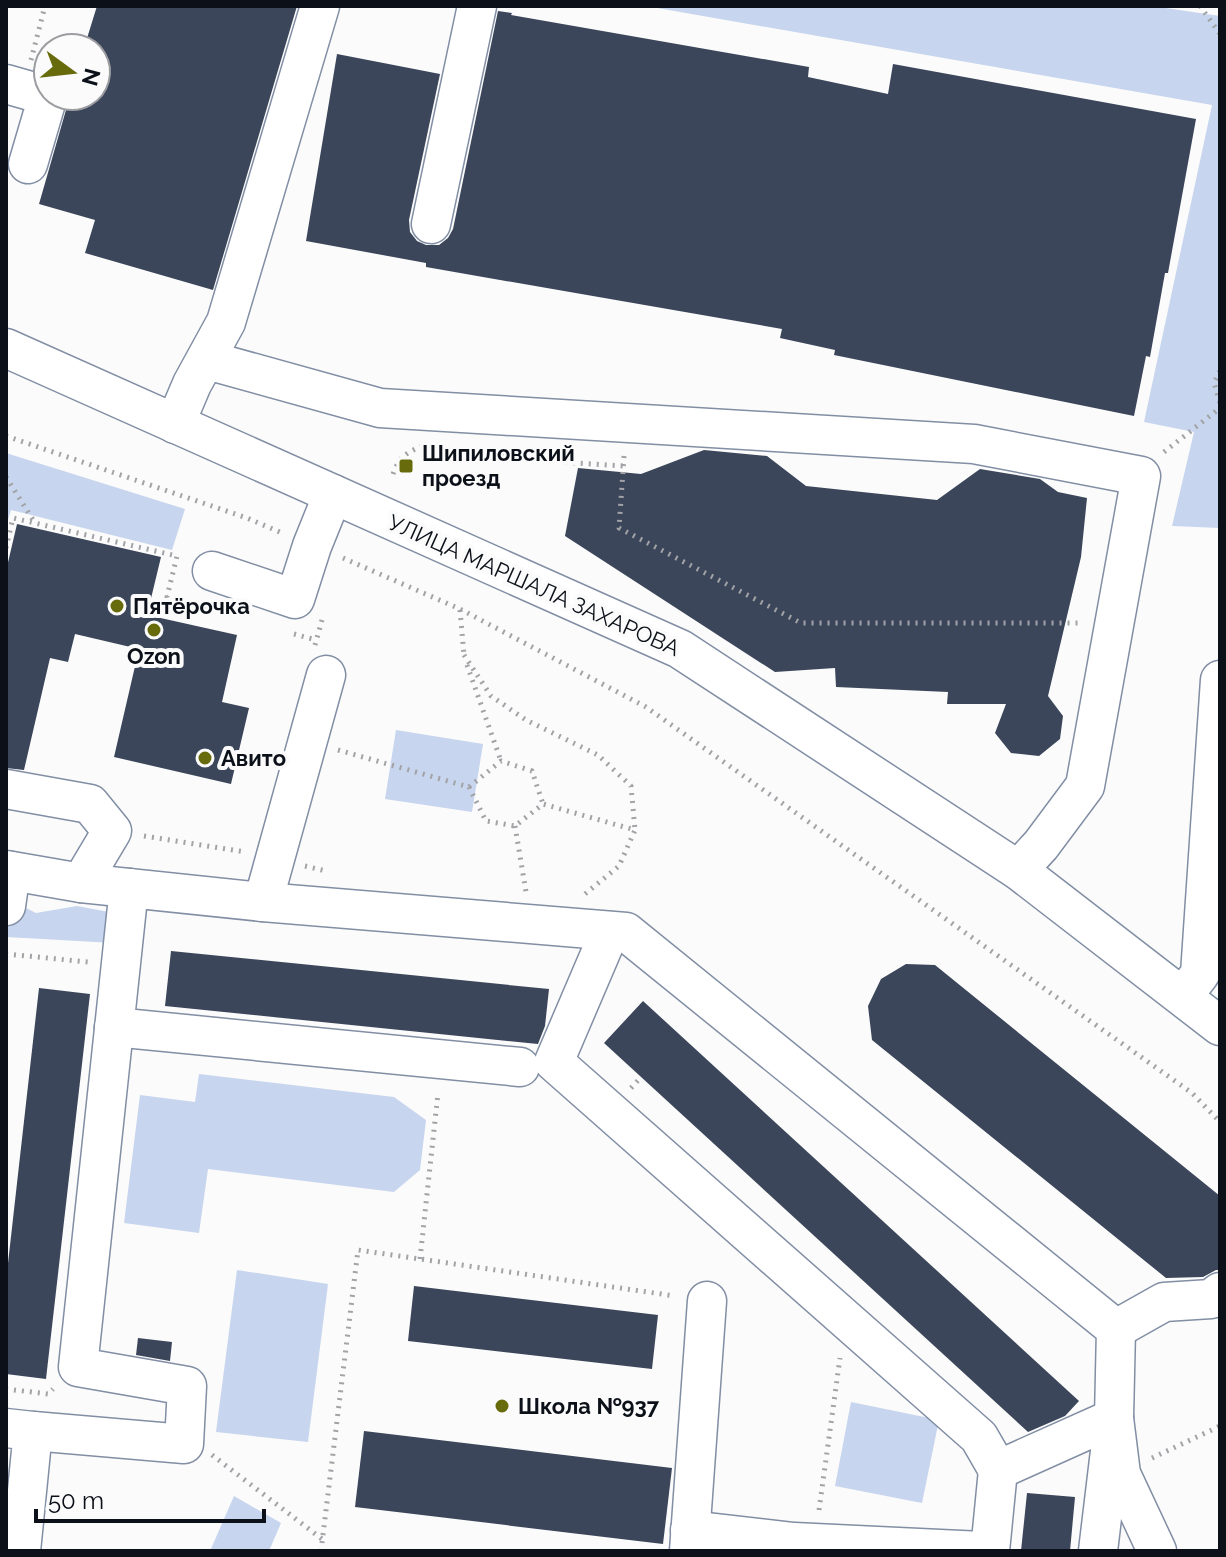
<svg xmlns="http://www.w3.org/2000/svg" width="1226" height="1557" font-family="Raleway,sans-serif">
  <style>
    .green { fill: #c7d5ee }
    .building { fill: #3b465a }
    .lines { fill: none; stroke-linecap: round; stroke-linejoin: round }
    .minor-casing { stroke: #818ea4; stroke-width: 41 }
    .path { stroke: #a1a3a6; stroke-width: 5; stroke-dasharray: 2 6; stroke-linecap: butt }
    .minor { stroke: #fff; stroke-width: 38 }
    .poi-dot { fill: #686b0c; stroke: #fbfbfb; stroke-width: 3 }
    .labels { text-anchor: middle; stroke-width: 8; stroke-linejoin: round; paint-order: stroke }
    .poi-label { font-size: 22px; font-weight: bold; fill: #0c1119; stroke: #fbfbfb; text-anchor: start }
    .street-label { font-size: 22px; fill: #0c1119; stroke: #fbfbfb }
  </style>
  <rect width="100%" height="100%" fill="#fbfbfb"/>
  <!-- green -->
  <g class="green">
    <polygon points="646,6 1152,6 1220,16 1220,528 1172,526 1194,432 1144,422 1212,105"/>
    <polygon points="6,453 185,509 172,550 11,510 6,527"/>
    <polygon points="396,730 483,744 472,812 385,799"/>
    <polygon points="6,898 36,913 77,906 109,912 114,943 6,937"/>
    <polygon points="199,1074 394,1097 426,1120 420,1170 394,1192 208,1169 199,1233 124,1223 140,1095 195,1102"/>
    <polygon points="237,1270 328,1284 308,1442 216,1432"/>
    <polygon points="851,1402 939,1420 922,1503 835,1486"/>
    <polygon points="234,1496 281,1523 269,1551 210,1551"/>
  </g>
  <!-- building -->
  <g class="building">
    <polygon points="97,6 297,6 213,290 85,253 95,220 39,204 70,96 96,96 96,48 84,48"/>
    <polygon points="498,11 512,13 511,15 809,67 808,77 888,94 893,64 1196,119 1168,273 1165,273 1150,357 1146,356 1134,416 834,355 835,350 780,338 782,329 426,267 426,263 306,241 337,54 440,74 409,220 410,232 417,241 426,245 439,245 448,238 453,229"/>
    <polygon points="704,450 767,456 806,486 937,500 980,469 1040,479 1058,492 1087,498 1081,557 1048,696 1063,716 1060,739 1039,756 1011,753 995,733 1006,704 947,704 948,692 836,687 835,668 775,672 565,536 578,468 641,474"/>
    <polygon points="17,524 161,557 147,615 237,635 222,702 249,708 231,784 114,757 139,649 75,634 68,662 50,658 24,770 6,768 6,571"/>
    <polygon points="171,951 549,989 545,1026 538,1044 165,1006"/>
    <polygon points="906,964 935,965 1220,1196 1220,1270 1216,1270 1203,1277 1166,1278 872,1040 868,1006 881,979"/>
    <polygon points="39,988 90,994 46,1379 6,1374 6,1281"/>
    <polygon points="643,1001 1079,1401 1065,1416 1028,1432 604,1043"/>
    <polygon points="414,1286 658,1315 652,1369 408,1341"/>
    <polygon points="138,1338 172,1342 170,1361 136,1355"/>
    <polygon points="364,1431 672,1468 663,1544 355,1507"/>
    <polygon points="1027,1493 1075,1497 1070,1551 1021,1551"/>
  </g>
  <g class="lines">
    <defs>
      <g id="minor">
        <polyline points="6,84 48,96 28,164"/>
        <polyline points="431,224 477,6"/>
        <polyline points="6,348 680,649 1018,870 1220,1026"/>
        <polyline points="207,360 380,408 974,444 1141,476 1085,786 1041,845 1018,870"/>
        <polyline points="175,424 192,384 226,322 320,6"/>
        <polyline points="212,571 295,599 312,546 333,494"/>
        <polyline points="6,789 90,804 112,831 81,883"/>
        <polyline points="6,870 81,883 263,902 626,932 1116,1329 1114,1418 1098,1551"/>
        <polyline points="263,902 326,675"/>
        <polyline points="6,906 11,871"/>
        <polyline points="610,931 554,1062 979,1437 998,1470 1114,1418 1121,1474 1157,1551"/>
        <polyline points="1183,996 1200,974 1220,680"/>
        <polyline points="114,1027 520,1067"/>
        <polyline points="1116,1329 1164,1302 1211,1299 1220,1292"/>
        <polyline points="6,1428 33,1431 21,1551"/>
        <polyline points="33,1431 184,1444 187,1386 78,1367 129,888"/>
        <polyline points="690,1530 794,1542 982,1551"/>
        <polyline points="689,1551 707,1301"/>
        <polyline points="990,1551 998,1470"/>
      </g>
    </defs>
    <!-- minor casing -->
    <use href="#minor" class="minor-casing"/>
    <!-- path -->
    <g class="path">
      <polyline points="1200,6 1220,34"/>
      <polyline points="31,60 45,6"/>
      <polyline points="1220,371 1214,383 1220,403"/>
      <polyline points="6,436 247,518 282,533"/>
      <polyline points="495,450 513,459 624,466"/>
      <polyline points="1164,452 1220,408"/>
      <polyline points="624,456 619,528 801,623 1082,623"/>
      <path d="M393,474C399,457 406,453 422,446"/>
      <polyline points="6,477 35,523"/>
      <polyline points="6,548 13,518 177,556 167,597 219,612"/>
      <polyline points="343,558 460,609 646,707 1192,1093 1220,1122"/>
      <polyline points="460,610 464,655"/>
      <polyline points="294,634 316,640"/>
      <polyline points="315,645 322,620"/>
      <polyline points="464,655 491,696 526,720 598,755 631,786 635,830"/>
      <polyline points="467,665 501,761"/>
      <polyline points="338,750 469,787 486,821 515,826 543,804 635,830 619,866 585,894"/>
      <polyline points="469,787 501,761 532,771 543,804"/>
      <polyline points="515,826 526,892"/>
      <polyline points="144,836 245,852"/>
      <polyline points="305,866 326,871"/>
      <polyline points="6,954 88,962"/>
      <polyline points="631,1088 641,1077"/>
      <polyline points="420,1259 438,1093"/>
      <polyline points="6,1389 48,1394 53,1389"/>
      <polyline points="212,1455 322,1539"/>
      <polyline points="1152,1458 1220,1426"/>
      <polyline points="819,1510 840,1358"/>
      <polyline points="321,1551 358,1250 675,1296"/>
    </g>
    <!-- minor -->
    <use href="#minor" class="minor"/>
  </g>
  <!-- markers -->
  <g class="poi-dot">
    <rect x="398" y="458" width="16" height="16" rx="4"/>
    <circle cx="117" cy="606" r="8"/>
    <circle cx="154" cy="630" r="8"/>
    <circle cx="205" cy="758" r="8"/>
    <circle cx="502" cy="1406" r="8"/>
  </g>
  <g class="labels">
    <!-- poi labels -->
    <g class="poi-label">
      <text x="422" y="461">Шипиловский<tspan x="422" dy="25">проезд</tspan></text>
      <text x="133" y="614">Пятёрочка</text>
      <text x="154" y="664" text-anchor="middle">Ozon</text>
      <text x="221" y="766">Авито</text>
      <text x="518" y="1414">Школа №937</text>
    </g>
    <!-- street labels -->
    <g class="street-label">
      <text transform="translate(534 585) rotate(24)" y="8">УЛИЦА МАРШАЛА ЗАХАРОВА</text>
    </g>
  </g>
  <!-- border -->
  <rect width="1226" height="1557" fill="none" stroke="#0c1119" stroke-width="16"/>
  <!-- north arrow -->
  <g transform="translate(72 72) rotate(105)"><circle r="38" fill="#fbfbfb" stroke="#9b9da1" stroke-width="2"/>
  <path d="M0-6L14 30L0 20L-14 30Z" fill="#686b0c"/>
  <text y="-12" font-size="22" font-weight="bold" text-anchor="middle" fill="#0c1119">N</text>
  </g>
  <!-- scale -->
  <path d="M36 1509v12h228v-12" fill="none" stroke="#0c1119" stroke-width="4"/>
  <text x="48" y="1509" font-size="24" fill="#0c1119" stroke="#fbfbfb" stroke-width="6" paint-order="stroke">50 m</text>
</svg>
